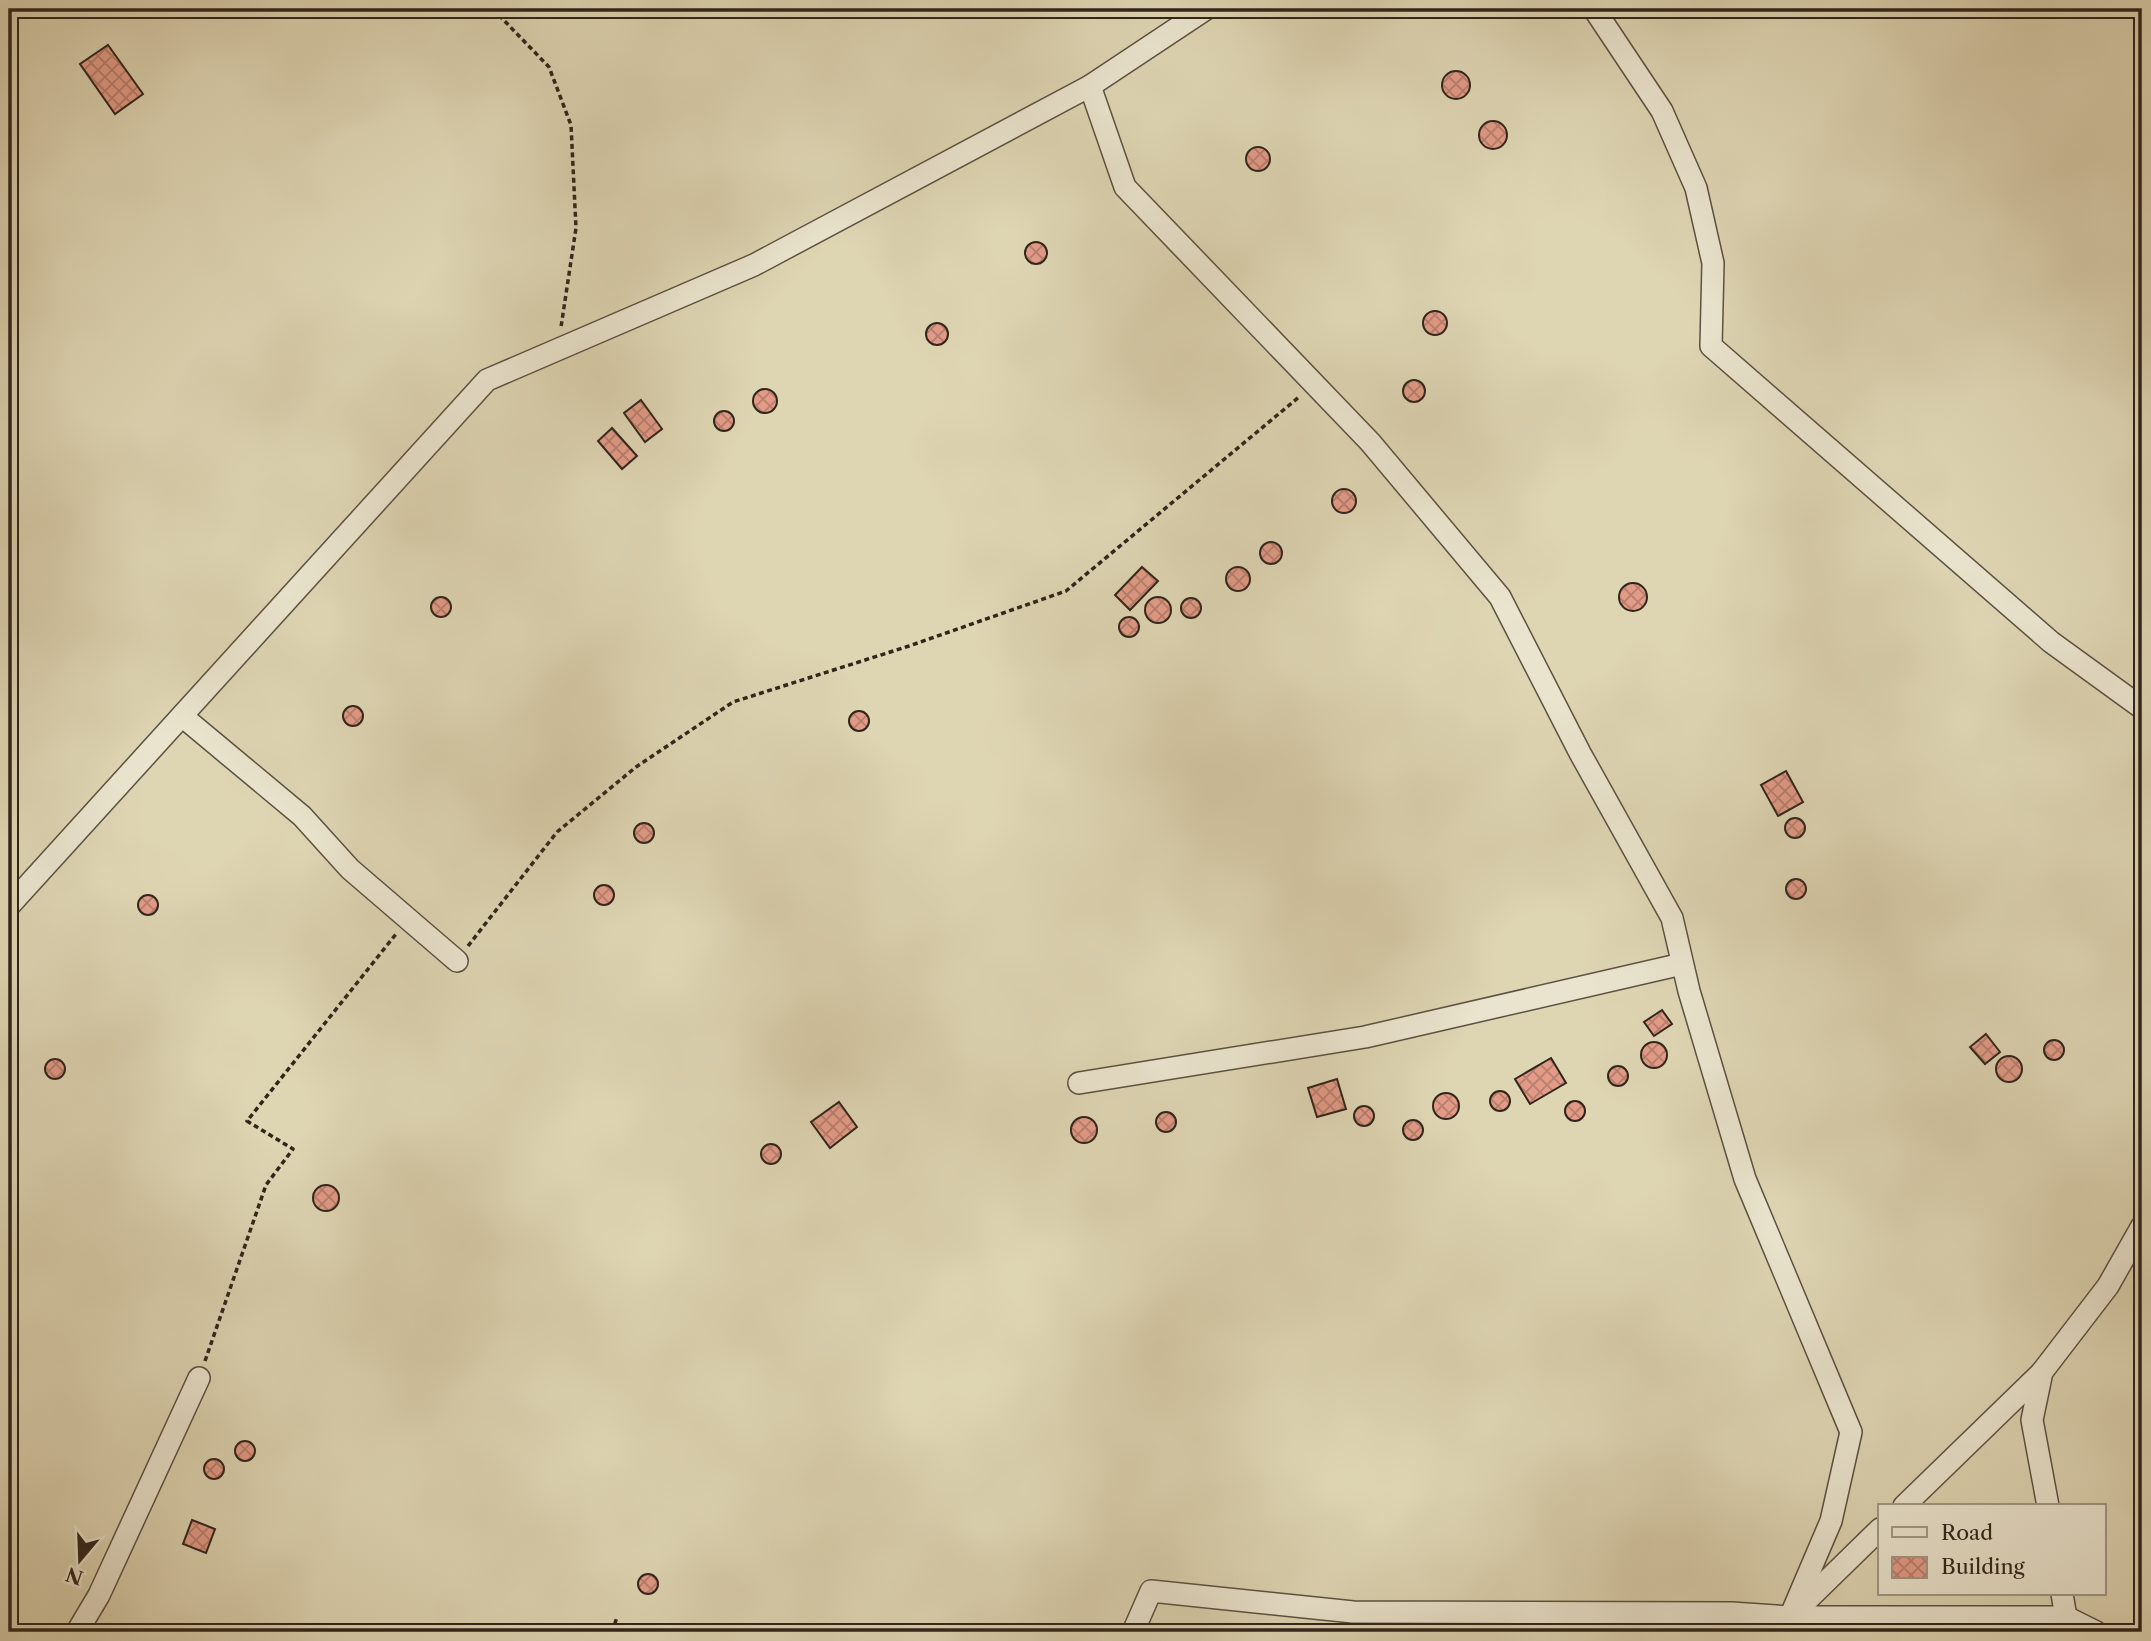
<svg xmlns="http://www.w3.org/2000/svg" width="2151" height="1641" font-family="'Libre Caslon Text',serif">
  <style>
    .building { fill: url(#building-cross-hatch); stroke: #30251b; stroke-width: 2 }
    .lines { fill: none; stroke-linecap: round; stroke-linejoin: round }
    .minor-casing { stroke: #5c5141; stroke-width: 24 }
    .path { stroke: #30251b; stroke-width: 3.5; stroke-dasharray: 5 3.5; stroke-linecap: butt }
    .minor { stroke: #eae4ce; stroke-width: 21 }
  </style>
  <defs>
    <pattern id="building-cross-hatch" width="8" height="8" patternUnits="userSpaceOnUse" patternTransform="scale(1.75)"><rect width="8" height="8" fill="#e39b87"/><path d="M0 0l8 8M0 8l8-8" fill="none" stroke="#b87e6e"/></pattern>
  </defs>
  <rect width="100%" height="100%" fill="#ded5b3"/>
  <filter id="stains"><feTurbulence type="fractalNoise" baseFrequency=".00286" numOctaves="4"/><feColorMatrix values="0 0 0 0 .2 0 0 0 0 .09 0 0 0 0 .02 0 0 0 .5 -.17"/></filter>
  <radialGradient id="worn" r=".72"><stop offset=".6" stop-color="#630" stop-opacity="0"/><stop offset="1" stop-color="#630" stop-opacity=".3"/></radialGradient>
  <!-- building -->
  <g class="building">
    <polygon points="108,45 143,94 115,114 80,64"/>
    <circle cx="1456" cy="85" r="14"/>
    <circle cx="1493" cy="135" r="14"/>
    <circle cx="1258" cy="159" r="12"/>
    <circle cx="1036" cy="253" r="11"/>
    <circle cx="1435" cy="323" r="12"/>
    <circle cx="937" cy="334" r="11"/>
    <circle cx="1414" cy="391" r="11"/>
    <circle cx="765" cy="401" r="12"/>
    <polygon points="641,400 662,429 645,442 624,413"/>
    <circle cx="724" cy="421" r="10"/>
    <polygon points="612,428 637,456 622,469 598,441"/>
    <circle cx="1344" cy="501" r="12"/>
    <circle cx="1271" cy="553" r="11"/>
    <polygon points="1142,567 1158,581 1130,610 1115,595"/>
    <circle cx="1238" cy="579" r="12"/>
    <circle cx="1633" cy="597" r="14"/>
    <circle cx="441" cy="607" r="10"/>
    <circle cx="1158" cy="610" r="13"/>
    <circle cx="1191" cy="608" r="10"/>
    <circle cx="1129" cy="627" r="10"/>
    <circle cx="353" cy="716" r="10"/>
    <circle cx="859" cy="721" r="10"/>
    <polygon points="1786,771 1803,802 1778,816 1761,785"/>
    <circle cx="1795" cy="828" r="10"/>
    <circle cx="644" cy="833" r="10"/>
    <circle cx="1796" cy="889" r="10"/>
    <circle cx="604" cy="895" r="10"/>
    <circle cx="148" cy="905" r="10"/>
    <polygon points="1662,1010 1672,1024 1654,1036 1644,1022"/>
    <polygon points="1986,1034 2000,1052 1985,1064 1970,1047"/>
    <circle cx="2054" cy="1050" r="10"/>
    <circle cx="1654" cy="1055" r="13"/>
    <circle cx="2009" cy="1069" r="13"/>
    <polygon points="1551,1058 1566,1083 1530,1104 1515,1079"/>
    <circle cx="55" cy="1069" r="10"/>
    <circle cx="1618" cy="1076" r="10"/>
    <polygon points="1337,1079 1346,1109 1317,1117 1308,1088"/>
    <circle cx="1500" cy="1101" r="10"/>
    <circle cx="1446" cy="1106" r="13"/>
    <circle cx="1575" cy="1111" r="10"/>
    <polygon points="839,1102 857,1127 830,1148 811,1122"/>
    <circle cx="1364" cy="1116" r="10"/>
    <circle cx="1166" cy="1122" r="10"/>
    <circle cx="1084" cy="1130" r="13"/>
    <circle cx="1413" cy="1130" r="10"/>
    <circle cx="771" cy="1154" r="10"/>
    <circle cx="326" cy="1198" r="13"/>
    <circle cx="245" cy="1451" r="10"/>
    <circle cx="214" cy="1469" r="10"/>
    <polygon points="192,1520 215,1529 206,1553 183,1544"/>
    <circle cx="648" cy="1584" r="10"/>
  </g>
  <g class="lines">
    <defs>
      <g id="minor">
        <polyline points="1594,9 1662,111 1696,188 1713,263 1711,346 2051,642 2142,708"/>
        <polyline points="1090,86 1125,187 1370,442 1500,597 1580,753 1672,918 1689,991 1745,1179 1851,1432 1831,1521 1790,1617"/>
        <polyline points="182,716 302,816 350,869 457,961"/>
        <polyline points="9,906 487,380 754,265 1090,86 1206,9"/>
        <polyline points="1079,1083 1365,1037 1682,964"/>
        <polyline points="1904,1506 2042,1372"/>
        <polyline points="2048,1506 2032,1420 2042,1372 2108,1286 2142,1226"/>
        <polyline points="2062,1594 2066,1617"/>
        <polyline points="1799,1608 1880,1529"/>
        <polyline points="77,1632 99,1595 199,1378"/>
        <polyline points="1133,1632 1151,1591 1353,1612 1732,1613 1790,1617 2066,1617 2096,1632"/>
      </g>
    </defs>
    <!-- minor casing -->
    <use href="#minor" class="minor-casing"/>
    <!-- path -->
    <g class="path">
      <polyline points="493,9 549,67 571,125 576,228 561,327"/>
      <polyline points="468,946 557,832 636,767 733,702 909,646 1066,591 1299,397"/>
      <polyline points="205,1361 266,1185 293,1149 247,1121 396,934"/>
      <polyline points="612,1632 617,1617"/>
    </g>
    <!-- minor -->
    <use href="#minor" class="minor"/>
  </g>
  <!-- margin -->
  <rect width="2151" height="1641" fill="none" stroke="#ded5b3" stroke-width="35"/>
  <rect x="10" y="10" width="2130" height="1620" fill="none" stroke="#30251b" stroke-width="3.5"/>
  <rect x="18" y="18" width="2116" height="1606" fill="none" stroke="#30251b" stroke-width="2"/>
  <!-- legend -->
  <rect x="1878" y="1504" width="228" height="91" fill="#eae4ce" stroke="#a09886" stroke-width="2"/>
  <rect x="1892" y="1527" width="35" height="10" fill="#eae4ce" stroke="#a09886" stroke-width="2"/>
  <text x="1941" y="1540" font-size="21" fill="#30251b">Road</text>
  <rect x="1892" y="1557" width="35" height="21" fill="url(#building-cross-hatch)" stroke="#a09886" stroke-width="2"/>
  <text x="1941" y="1574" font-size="21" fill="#30251b">Building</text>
  <!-- north arrow -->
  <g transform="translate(80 1560) rotate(199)" stroke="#eae4ce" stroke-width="5" paint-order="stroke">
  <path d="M0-5L12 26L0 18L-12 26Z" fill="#30251b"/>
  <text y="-10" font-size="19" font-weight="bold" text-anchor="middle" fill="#30251b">N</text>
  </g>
  <rect width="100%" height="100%" filter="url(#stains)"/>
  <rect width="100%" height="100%" fill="url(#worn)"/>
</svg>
